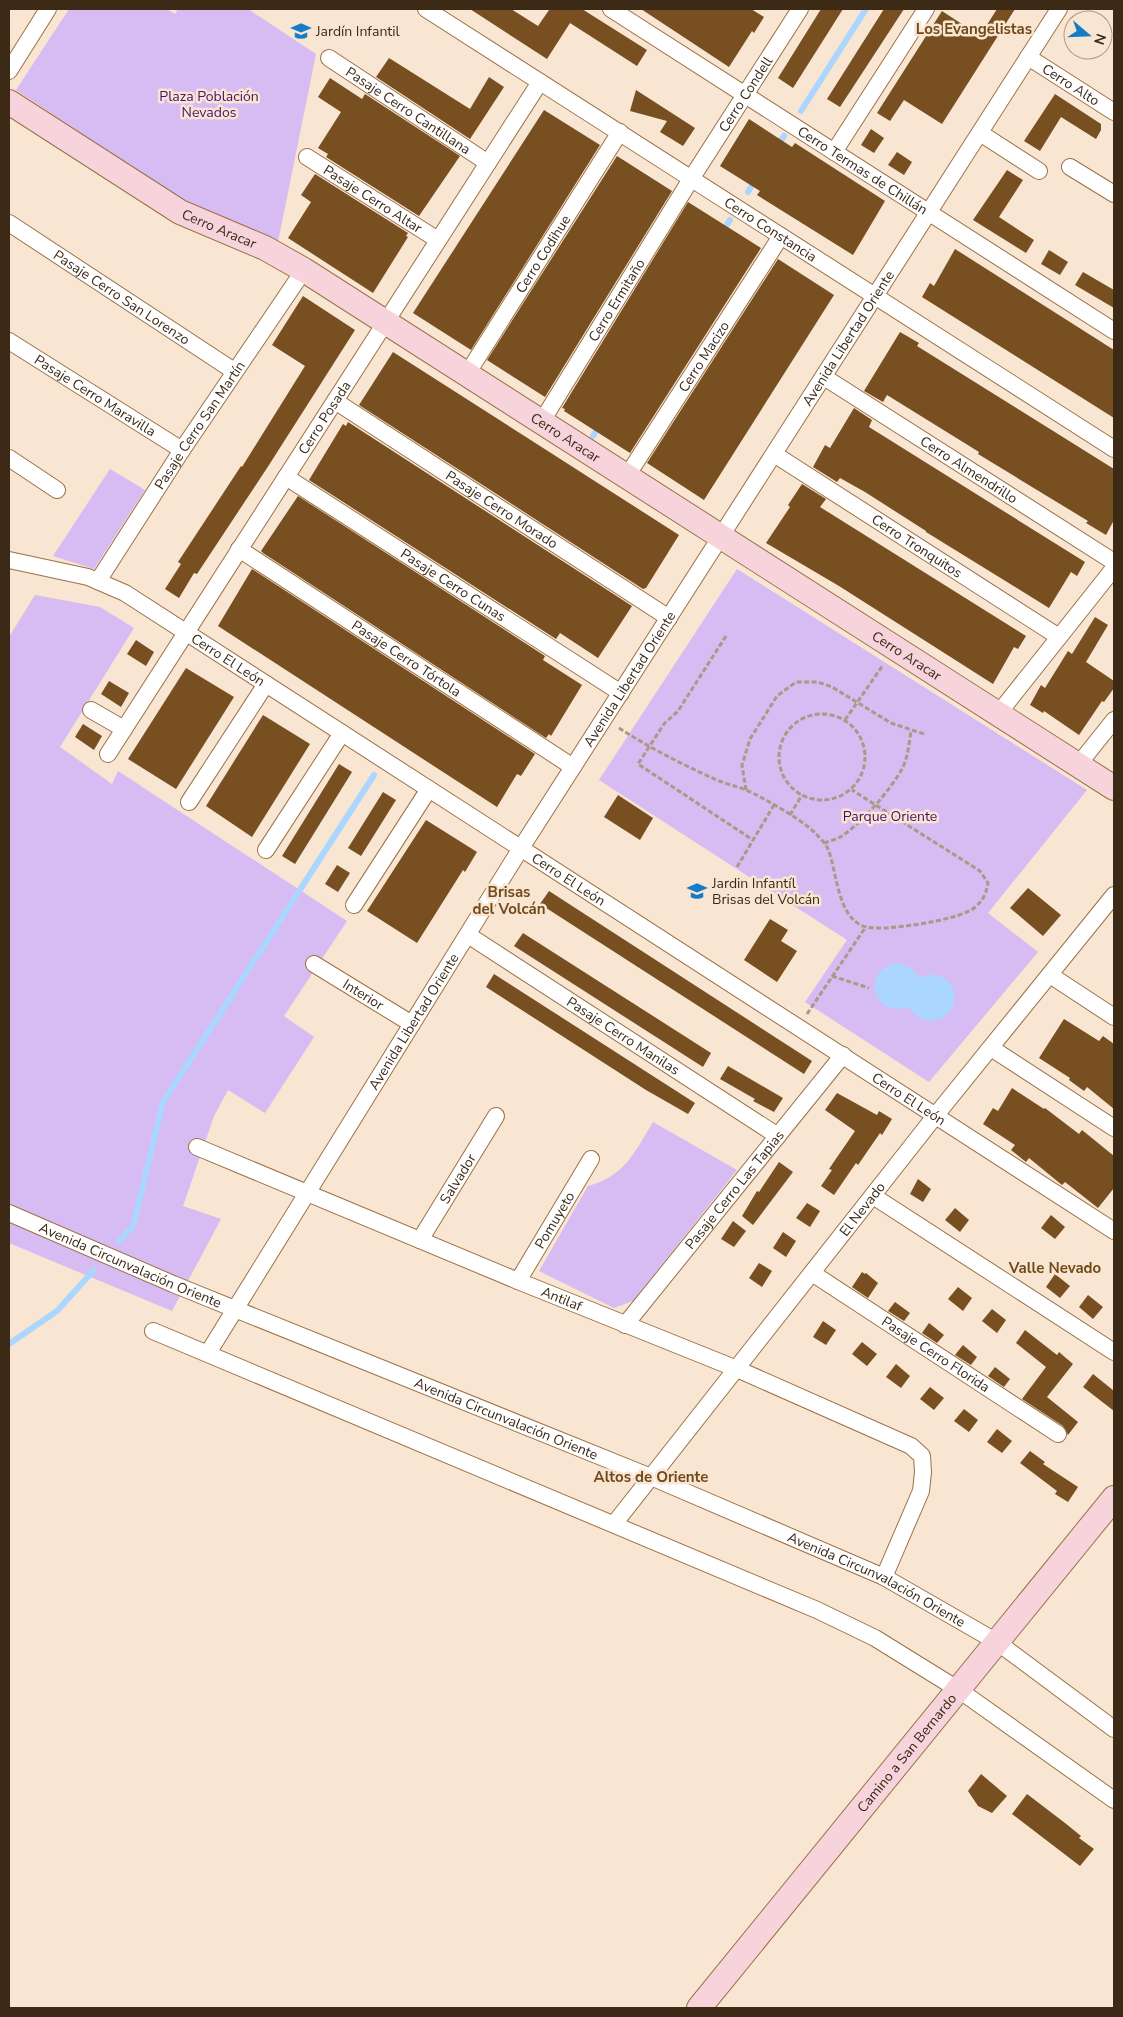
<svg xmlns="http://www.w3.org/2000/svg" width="1123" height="2017" font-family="'Nunito Sans',sans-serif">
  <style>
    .green { fill: #d7bbf3 }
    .water { fill: #abd6ff }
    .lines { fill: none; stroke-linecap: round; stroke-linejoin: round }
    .stream { stroke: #abd6ff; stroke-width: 6 }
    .building { fill: #774f21 }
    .street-casing { stroke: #9b7244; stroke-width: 18 }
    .secondary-casing { stroke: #9b7244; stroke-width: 26 }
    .path { stroke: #ab9885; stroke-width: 3; stroke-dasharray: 5 2.5; stroke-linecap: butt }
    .street { stroke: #fff; stroke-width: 16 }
    .secondary { stroke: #f7d3dc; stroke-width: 24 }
    .labels { text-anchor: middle; stroke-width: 5; stroke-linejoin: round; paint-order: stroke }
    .poi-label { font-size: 14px; fill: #3c2a17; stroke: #f8e5d2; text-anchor: start }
    .street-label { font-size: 14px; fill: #3c2a17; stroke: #f8e5d2 }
    .park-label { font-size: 14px; fill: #4b106f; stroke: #f8e5d2 }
    .neighbourhood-label { font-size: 15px; font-weight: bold; fill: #714a1b; stroke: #f8e5d2 }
  </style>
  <rect width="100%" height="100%" fill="#f8e5d2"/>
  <!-- green -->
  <g class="green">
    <polygon points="69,9 167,9 175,14 178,9 248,9 316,54 278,242 180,199 16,90"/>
    <polygon points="110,469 145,490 94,569 53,556"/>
    <polygon points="737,569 1087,790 988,913 1038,952 929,1082 805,1002 847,940 599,780"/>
    <polygon points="35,595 100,607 134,628 60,747 112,784 118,771 347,921 284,1016 314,1037 265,1113 228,1090 214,1116 183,1206 221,1219 172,1311 9,1243 9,637"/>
    <path d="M653,1122L737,1170L633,1301L614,1308L539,1271L588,1186C625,1176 634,1153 653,1122Z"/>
  </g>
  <!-- water -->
  <path class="water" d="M898,963L912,968L920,978C926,974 934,974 942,977C974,994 938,1045 908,1007C871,1018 861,968 898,963Z"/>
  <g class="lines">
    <!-- stream -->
    <g class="stream">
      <polyline points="801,111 866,9"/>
      <polyline points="777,146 784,136"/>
      <polyline points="748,192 755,180"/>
      <polyline points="722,232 730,220"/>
      <polyline points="593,436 600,424"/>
      <polyline points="119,1241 133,1226 163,1102 374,775"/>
      <polyline points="9,1344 57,1311 94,1270"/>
    </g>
  </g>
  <!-- building -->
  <g class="building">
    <polygon points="470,9 511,9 538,26 549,10 548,9 582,9 647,50 637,66 570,23 547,59"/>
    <polygon points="641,9 751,9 764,17 754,33 752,31 729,67"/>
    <polygon points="821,9 843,9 793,88 778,78"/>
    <polygon points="884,9 904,9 840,107 827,99"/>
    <polygon points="997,9 1015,9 942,124 904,100 890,121 877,113 942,11 980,36"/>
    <polygon points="389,58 470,109 489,77 504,87 470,139 376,77"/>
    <polygon points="330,78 362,99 365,94 460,156 419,216 326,157 328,154 318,148 341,112 318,97"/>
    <polygon points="636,90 695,128 683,146 660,132 667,121 630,111"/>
    <polygon points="1055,94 1101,124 1101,130 1096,139 1061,117 1040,151 1024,141"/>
    <polygon points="544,110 600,145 471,350 413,313"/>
    <polygon points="749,119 792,147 795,143 885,201 853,255 757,195 760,191 720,166"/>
    <polygon points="871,129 884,138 874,153 861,145"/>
    <polygon points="897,152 912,162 904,175 888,165"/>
    <polygon points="617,156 672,191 545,397 487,360"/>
    <polygon points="1007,170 1023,180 999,217 1034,240 1026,253 973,220"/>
    <polygon points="315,174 408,233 406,236 408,237 373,293 288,238 311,202 301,195"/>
    <polygon points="688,202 761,248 630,453 564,411 565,409 562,408"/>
    <polygon points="955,249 1114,350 1114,418 922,297 930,283 934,286"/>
    <polygon points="1049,250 1068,262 1060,275 1041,264"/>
    <polygon points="778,259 834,295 704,500 647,463"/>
    <polygon points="1083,272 1114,290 1114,308 1075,285"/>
    <polygon points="303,296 355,330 269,465 197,574 194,573 179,598 165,589 181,564 178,562 241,466 242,467 305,366 272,345"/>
    <polygon points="900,332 919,343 917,346 1114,469 1114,520 1106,535 1086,523 1088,521 978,454 979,452 887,395 883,402 864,391"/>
    <polygon points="393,352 679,535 646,588 643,589 359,405"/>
    <polygon points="854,408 872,420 869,427 1085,562 1077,576 1071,572 1049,608 926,532 926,531 865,492 840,478 837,482 813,467 825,445 830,448"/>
    <polygon points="348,422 632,606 598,658 560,633 556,639 309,480 343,424 346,426"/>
    <polygon points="802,484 826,499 820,507 1026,636 1018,649 1014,647 993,684 839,586 766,543 790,507 788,505"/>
    <polygon points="298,496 545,656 543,660 582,685 551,736 549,734 546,738 263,553 261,551"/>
    <polygon points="252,569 535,754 521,776 517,774 497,807 218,626"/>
    <polygon points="1095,617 1108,625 1086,662 1114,681 1114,688 1104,702 1102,701 1079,735 1044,711 1043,713 1030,705 1041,685 1045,688 1068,651 1072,654"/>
    <polygon points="136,640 154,652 146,666 127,654"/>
    <polygon points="186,668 234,697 176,789 128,759"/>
    <polygon points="109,681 129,693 121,707 101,694"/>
    <polygon points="263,715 310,744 252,837 206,806"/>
    <polygon points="83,724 102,736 94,750 75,737"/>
    <polygon points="339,764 352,772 295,864 282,856"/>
    <polygon points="383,792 396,800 361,856 348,848"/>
    <polygon points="618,795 653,818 640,840 604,817"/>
    <polygon points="426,820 477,852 465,872 463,870 417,943 367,911"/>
    <polygon points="337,865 350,873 338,892 325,884"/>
    <polygon points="1028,888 1061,915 1043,936 1010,908"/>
    <polygon points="549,891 812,1061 804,1074 540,904"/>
    <polygon points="770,919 788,930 781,941 797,951 777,982 744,960"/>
    <polygon points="523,933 711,1053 703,1067 514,946"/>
    <polygon points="494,974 695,1103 688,1114 646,1090 486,987"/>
    <polygon points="1064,1019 1099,1041 1103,1036 1114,1044 1114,1109 1087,1087 1084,1091 1069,1080 1070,1078 1039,1058"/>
    <polygon points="728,1066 783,1098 774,1112 753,1101 755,1099 720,1079"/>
    <polygon points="1012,1088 1044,1109 1045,1108 1079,1134 1082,1130 1114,1156 1114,1188 1098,1208 1065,1182 1062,1185 1029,1158 1026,1162 1011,1150 1015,1145 983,1124 993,1108 998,1111"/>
    <polygon points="837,1093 877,1115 879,1111 892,1119 882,1135 880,1133 858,1165 856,1163 834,1195 821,1186 832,1170 829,1169 855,1131 825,1110"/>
    <polygon points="779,1162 793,1172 753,1225 742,1216 757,1191 759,1192"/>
    <polygon points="918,1179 931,1189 923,1202 910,1194"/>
    <polygon points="807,1203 820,1211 810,1227 796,1218"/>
    <polygon points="955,1208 969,1220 960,1232 945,1220"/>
    <polygon points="1051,1215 1065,1227 1055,1239 1041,1228"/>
    <polygon points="733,1221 746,1231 734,1247 721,1239"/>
    <polygon points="783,1232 796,1241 786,1257 773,1248"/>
    <polygon points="759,1263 772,1271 762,1287 749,1278"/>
    <polygon points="862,1272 865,1274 866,1273 878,1283 868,1298 852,1287"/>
    <polygon points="1055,1274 1070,1286 1060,1298 1046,1287"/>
    <polygon points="958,1287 972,1298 963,1311 948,1299"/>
    <polygon points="1088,1295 1103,1307 1093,1319 1079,1307"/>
    <polygon points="895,1302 910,1313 904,1321 888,1311"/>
    <polygon points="992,1309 1006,1320 997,1333 982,1321"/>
    <polygon points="823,1321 836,1330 826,1345 813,1337"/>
    <polygon points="929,1323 944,1335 937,1343 922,1333"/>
    <polygon points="1025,1330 1057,1355 1059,1352 1073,1364 1047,1397 1078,1422 1068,1435 1063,1426 1022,1399 1046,1367 1016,1343"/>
    <polygon points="862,1342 877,1354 867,1366 852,1354"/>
    <polygon points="963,1345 977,1357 971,1365 955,1355"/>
    <polygon points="896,1364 910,1376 901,1388 886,1377"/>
    <polygon points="995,1367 1010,1379 1004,1387 988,1376"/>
    <polygon points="1093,1374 1114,1391 1114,1411 1083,1387"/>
    <polygon points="930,1387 944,1398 934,1410 920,1399"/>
    <polygon points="964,1409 978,1420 969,1432 954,1421"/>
    <polygon points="997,1429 1012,1441 1002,1453 987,1442"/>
    <polygon points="1030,1451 1045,1462 1043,1464 1078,1487 1068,1502 1055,1494 1057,1491 1020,1463"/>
    <polygon points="981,1774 1007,1796 992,1813 978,1806 968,1791"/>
    <polygon points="1027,1794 1065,1823 1081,1836 1079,1838 1094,1849 1080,1866 1012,1814"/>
  </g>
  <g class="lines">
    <defs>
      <g id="street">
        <path id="s1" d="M426,9L1114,449"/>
        <path id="s2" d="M611,9L1114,331"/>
        <path id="s3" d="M1028,57L1114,112"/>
        <path id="s4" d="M329,58L488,163"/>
        <polyline points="9,71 48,9"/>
        <polyline points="980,133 1039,171"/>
        <polyline points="834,152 926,9"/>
        <path id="s5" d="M307,157L438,240"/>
        <polyline points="1070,167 1114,194"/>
        <path id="s6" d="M9,223L234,371"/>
        <path id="s7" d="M9,341L182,450"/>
        <path id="s8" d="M467,374L620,132"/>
        <path id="s9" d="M824,377L1114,562"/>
        <path id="s10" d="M335,401L669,618"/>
        <path id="s11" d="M542,421L691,179L800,9"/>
        <path id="s12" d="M774,454L1059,637"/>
        <polyline points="9,458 57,490"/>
        <path id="s13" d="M627,476L781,236"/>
        <path id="s14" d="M286,477L621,693"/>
        <path id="s15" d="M239,549L573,767"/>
        <path id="s16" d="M9,560L88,577L125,593L1114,1231"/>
        <path id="s17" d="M98,581L182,450L304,270"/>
        <polyline points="91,710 124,729"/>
        <polyline points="998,714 1114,568"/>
        <path id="s18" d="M108,754L540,82"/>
        <polyline points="1078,765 1114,720"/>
        <polyline points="189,802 266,684"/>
        <polyline points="266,850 342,733"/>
        <polyline points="354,905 429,789"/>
        <path id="s19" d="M468,935L778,1136"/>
        <path id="s20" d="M314,964L412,1024"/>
        <polyline points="1050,975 1114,1017"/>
        <polyline points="991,1048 1114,1128"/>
        <path id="s21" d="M197,1147L518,1281L737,1369L911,1446L922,1456L923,1472L921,1491L884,1577"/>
        <polyline points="873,1196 1114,1352"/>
        <path id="s22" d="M9,1213L173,1284L651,1477L884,1577L997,1642L1114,1729"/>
        <path id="s23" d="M420,1240L496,1116"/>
        <path id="s24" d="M812,1273L1058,1434"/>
        <path id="s25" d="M518,1281L591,1159"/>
        <path id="s26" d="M625,1325L843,1055"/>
        <polyline points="153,1331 817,1610 875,1638 959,1690 1114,1800"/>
        <path id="s27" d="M208,1353L521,848L1059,9"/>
        <path id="s28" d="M614,1524L936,1115L1114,895"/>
      </g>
      <g id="secondary">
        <path id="s29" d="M9,102L180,212L265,248L304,270L1114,788"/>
        <path id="s30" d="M699,2008L1114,1498"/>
      </g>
    </defs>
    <!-- street casing -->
    <use href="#street" class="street-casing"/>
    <!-- secondary casing -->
    <use href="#secondary" class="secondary-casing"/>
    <!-- path -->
    <g class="path">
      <polyline points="726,636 678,711 664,724 638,764 753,840"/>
      <circle cx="822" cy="757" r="43"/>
      <polyline points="845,720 883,665"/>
      <path d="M619,728C650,748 683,765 717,780C726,784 736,786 746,790C764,798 803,820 816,834C820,838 826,844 828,849C837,871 837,916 863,926C879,933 960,920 974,908C983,901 986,894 988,883L980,871L852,790"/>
      <polyline points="746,790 742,765 750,739 777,696 796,682 818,682 832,687 891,723 924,734"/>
      <polyline points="790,815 802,795"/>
      <path d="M824,843C830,841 837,839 842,836C862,823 891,789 902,769C908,757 909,744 911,731"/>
      <polyline points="737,867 774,805"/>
      <polyline points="832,976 869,988"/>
      <polyline points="807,1014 865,928"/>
    </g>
    <!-- street -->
    <use href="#street" class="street"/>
    <!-- secondary -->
    <use href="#secondary" class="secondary"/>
  </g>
  <!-- icons -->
  <defs>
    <symbol id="school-bare" viewBox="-9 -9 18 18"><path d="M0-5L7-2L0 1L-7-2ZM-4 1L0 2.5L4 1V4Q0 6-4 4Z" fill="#167cc8" stroke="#f8e5d2" stroke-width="2.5" paint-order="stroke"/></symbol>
  </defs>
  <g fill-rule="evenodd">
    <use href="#school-bare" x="287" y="17" width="28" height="28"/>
    <use href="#school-bare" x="683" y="877" width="28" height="28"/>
  </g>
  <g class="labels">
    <!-- poi labels -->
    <g class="poi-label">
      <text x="316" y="36">Jardín Infantil</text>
      <text x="712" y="888">Jardin Infantíl<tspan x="712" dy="16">Brisas del Volcán</tspan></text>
    </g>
    <!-- street labels -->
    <g class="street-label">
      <text dy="5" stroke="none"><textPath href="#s3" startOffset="51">Cerro Alto</textPath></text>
      <text dy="5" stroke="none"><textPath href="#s11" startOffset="385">Cerro Condell</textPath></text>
      <text dy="5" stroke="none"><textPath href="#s4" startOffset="95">Pasaje Cerro Cantillana</textPath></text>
      <text dy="5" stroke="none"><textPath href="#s2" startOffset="299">Cerro Termas de Chillán</textPath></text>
      <text dy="5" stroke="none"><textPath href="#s5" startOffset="78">Pasaje Cerro Altar</textPath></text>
      <text dy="5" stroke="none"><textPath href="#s29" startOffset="246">Cerro Aracar</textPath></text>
      <text dy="5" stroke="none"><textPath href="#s1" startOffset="409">Cerro Constancia</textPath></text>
      <text dy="5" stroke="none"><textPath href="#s8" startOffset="142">Cerro Codihue</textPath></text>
      <text dy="5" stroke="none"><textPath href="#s6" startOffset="135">Pasaje Cerro San Lorenzo</textPath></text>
      <text dy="5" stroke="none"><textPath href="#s11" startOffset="142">Cerro Ermitaño</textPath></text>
      <text dy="5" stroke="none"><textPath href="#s27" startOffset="1200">Avenida Libertad Oriente</textPath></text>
      <text dy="5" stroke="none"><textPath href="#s13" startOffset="142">Cerro Macizo</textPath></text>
      <text dy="5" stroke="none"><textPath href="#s7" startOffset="102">Pasaje Cerro Maravilla</textPath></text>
      <text dy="5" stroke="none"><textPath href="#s18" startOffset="400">Cerro Posada</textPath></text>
      <text dy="5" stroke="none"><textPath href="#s17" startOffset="186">Pasaje Cerro San Martín</textPath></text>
      <text dy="5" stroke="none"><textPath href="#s29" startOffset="651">Cerro Aracar</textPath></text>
      <text dy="5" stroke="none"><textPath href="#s9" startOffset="172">Cerro Almendrillo</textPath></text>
      <text dy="5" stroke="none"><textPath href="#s10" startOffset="199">Pasaje Cerro Morado</textPath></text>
      <text dy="5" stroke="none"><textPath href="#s12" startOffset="170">Cerro Tronquitos</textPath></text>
      <text dy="5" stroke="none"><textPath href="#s14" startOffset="199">Pasaje Cerro Cunas</textPath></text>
      <text dy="5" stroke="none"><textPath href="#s29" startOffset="1056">Cerro Aracar</textPath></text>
      <text dy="5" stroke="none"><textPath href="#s15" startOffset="200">Pasaje Cerro Tórtola</textPath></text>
      <text dy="5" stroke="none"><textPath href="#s16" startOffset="244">Cerro El León</textPath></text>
      <text dy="5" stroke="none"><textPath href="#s27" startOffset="795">Avenida Libertad Oriente</textPath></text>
      <text dy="5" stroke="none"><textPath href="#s16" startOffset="649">Cerro El León</textPath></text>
      <text dy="5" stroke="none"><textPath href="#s20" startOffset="58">Interior</textPath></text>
      <text dy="5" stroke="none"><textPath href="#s27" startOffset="390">Avenida Libertad Oriente</textPath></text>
      <text dy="5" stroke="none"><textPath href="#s19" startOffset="185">Pasaje Cerro Manilas</textPath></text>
      <text dy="5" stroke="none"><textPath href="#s16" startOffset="1054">Cerro El León</textPath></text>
      <text dy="5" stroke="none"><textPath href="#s23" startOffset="72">Salvador</textPath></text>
      <text dy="5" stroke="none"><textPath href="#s26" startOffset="174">Pasaje Cerro Las Tapias</textPath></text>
      <text dy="5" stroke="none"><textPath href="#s28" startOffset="401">El Nevado</textPath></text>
      <text dy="5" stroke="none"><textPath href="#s25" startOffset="71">Pomuyeto</textPath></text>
      <text dy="5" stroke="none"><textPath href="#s22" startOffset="132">Avenida Circunvalación Oriente</textPath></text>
      <text dy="5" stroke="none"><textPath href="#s21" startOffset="395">Antilaf</textPath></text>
      <text dy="5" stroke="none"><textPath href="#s24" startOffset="148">Pasaje Cerro Florida</textPath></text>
      <text dy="5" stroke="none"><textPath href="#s22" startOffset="538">Avenida Circunvalación Oriente</textPath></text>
      <text dy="5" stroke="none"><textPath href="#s22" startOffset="942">Avenida Circunvalación Oriente</textPath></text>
      <text dy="5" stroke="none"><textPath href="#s30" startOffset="329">Camino a San Bernardo</textPath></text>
    </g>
    <!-- park labels -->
    <g class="park-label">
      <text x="209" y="101">Plaza Población<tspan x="209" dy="16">Nevados</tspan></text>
      <text x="890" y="821">Parque Oriente</text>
    </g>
    <!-- neighbourhood labels -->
    <g class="neighbourhood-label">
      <text x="974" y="34">Los Evangelistas</text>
      <text x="509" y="897">Brisas<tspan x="509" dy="17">del Volcán</tspan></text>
      <text x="1055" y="1273">Valle Nevado</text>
      <text x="651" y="1482">Altos de Oriente</text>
    </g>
  </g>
  <!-- border -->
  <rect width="1123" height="2017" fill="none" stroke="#3c2a17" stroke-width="20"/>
  <!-- north arrow -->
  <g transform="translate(1088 35) rotate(109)"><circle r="24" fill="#f8e5d2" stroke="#ad9a87"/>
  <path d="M0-4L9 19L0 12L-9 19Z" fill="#167cc8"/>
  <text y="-8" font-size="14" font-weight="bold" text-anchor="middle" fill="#3c2a17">N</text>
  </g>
</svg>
